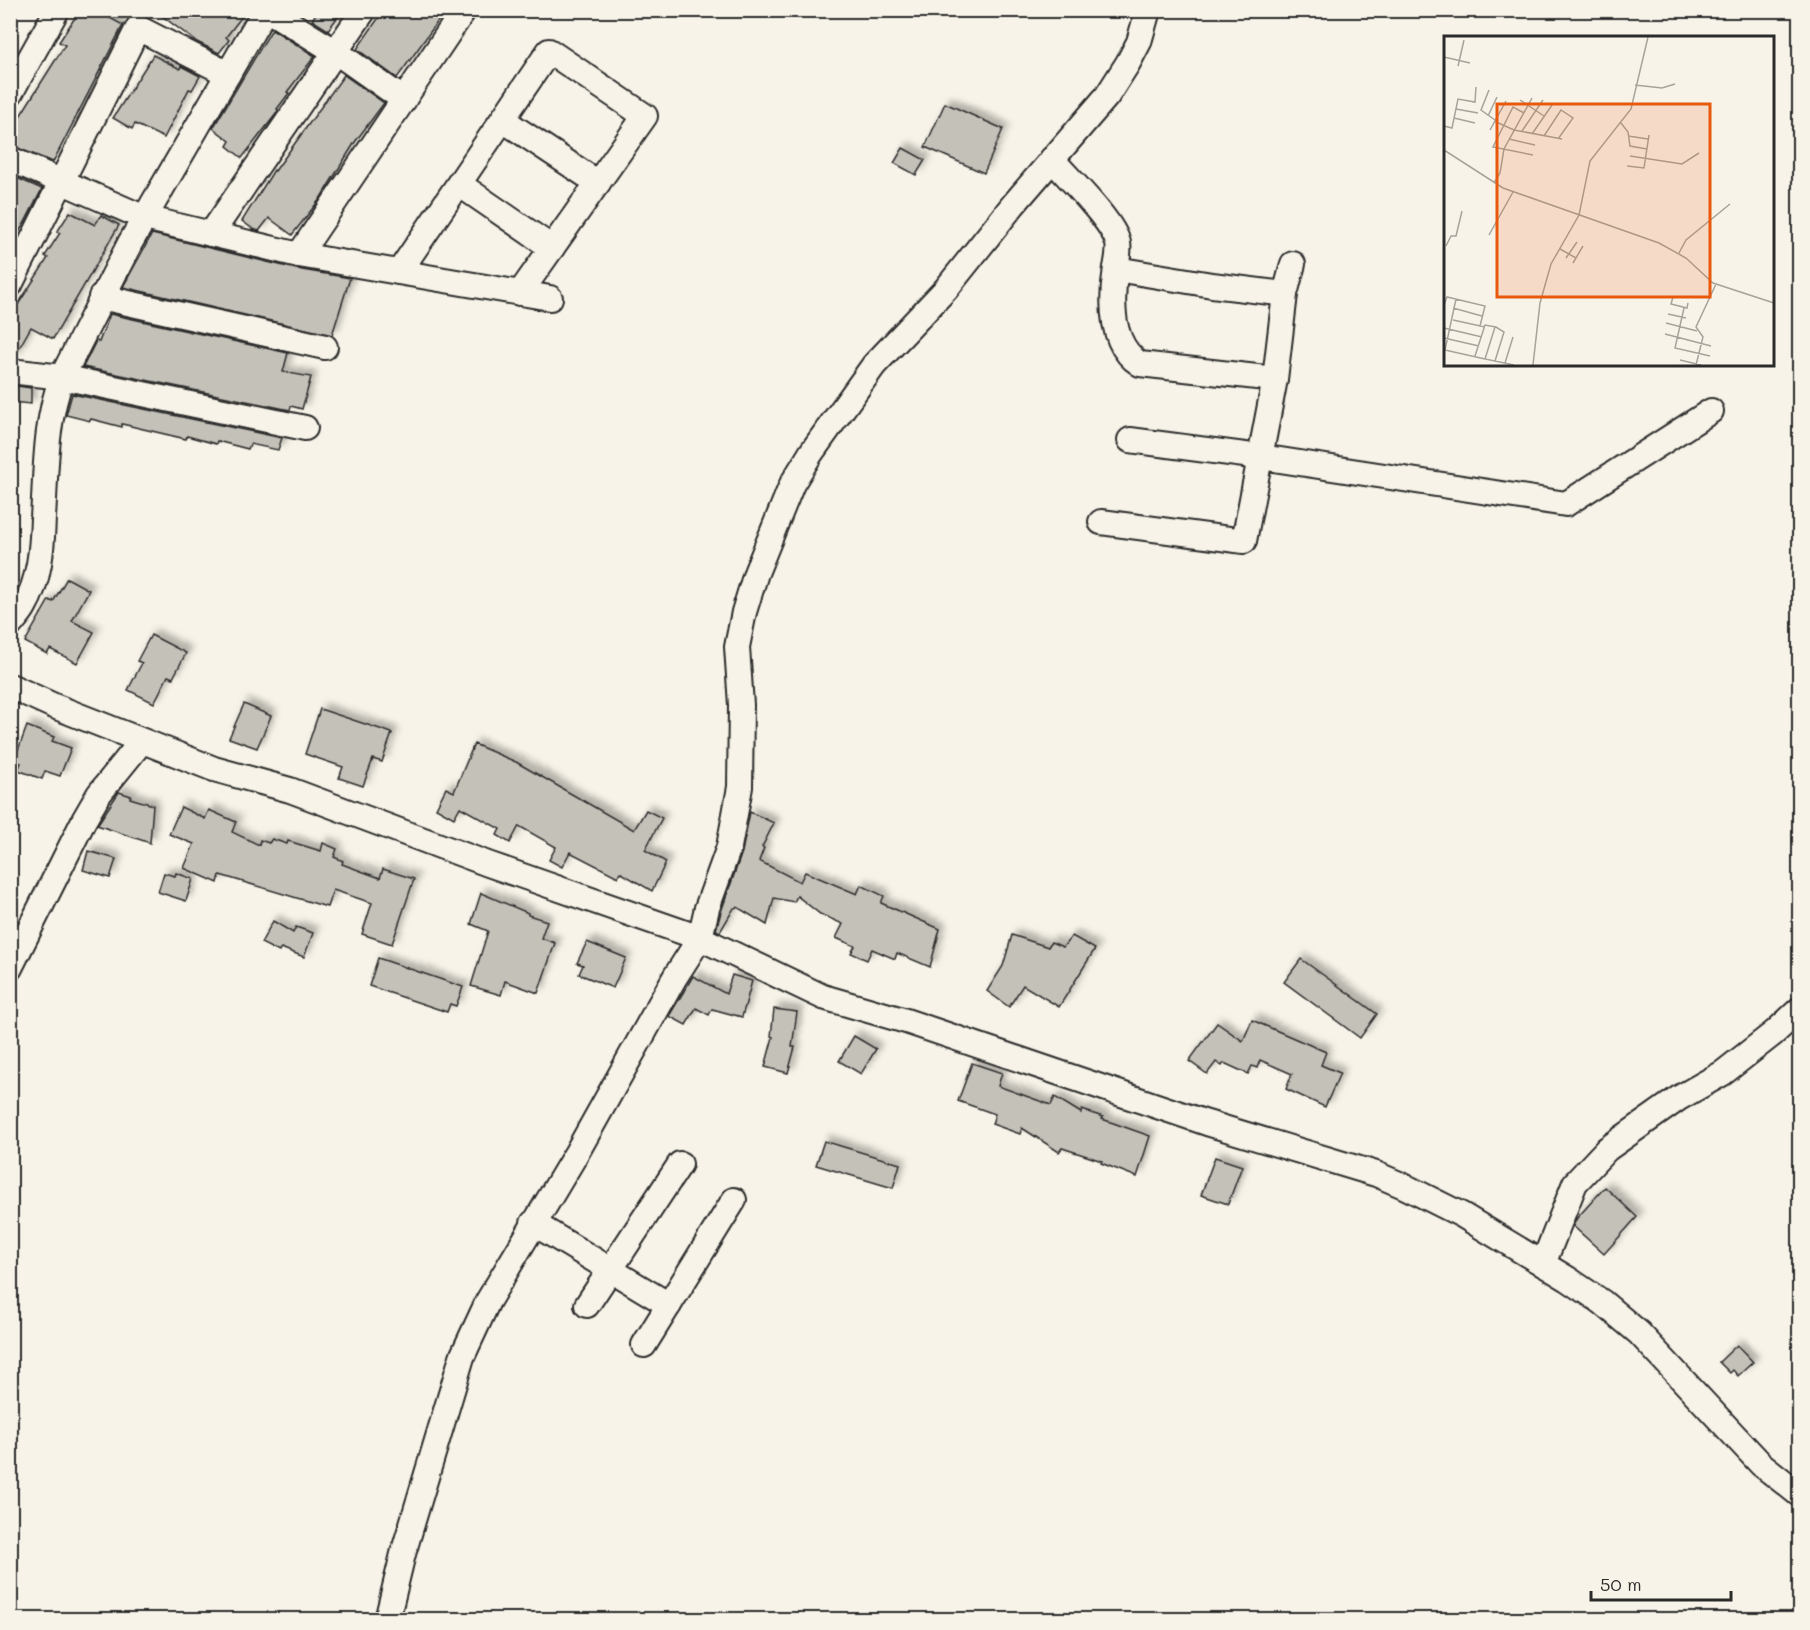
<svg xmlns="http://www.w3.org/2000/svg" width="1810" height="1630" font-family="Mali,sans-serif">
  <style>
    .building { fill: #c4c1b9; stroke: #2b2b2b; stroke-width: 1.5; filter: url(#shadow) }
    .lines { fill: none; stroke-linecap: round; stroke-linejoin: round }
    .minor-casing { stroke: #2b2b2b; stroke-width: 28 }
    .minor { stroke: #f7f3e8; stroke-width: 24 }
    .inset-road { fill: none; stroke: #a5a39c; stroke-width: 1.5 }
    .view { fill: #e8590c; fill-opacity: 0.15; stroke: #e8590c; stroke-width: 3 }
    .inset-edge { fill: none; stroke: #2b2b2b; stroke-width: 3 }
  </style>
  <defs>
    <filter id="shadow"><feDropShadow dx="5.5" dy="-5.5" stdDeviation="3" flood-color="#0004"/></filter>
  </defs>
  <rect width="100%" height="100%" fill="#f7f3e8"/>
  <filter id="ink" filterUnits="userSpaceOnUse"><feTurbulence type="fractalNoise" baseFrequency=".0167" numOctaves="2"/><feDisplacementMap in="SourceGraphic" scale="12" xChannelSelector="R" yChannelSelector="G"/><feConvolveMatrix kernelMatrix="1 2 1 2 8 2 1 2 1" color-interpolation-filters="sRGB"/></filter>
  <g filter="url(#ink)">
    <!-- building -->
    <g class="building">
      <polygon points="80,10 95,10 123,25 53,162 10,145 10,132 65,45 59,42"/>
      <polygon points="154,10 247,10 226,37 229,40 219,53 197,42"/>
      <polygon points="318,10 343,10 328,30 312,20"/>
      <polygon points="384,10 446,10 397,78 357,49"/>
      <polygon points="272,29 315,56 287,92 289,93 277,109 278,110 276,114 242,158 227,146 230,141 213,128"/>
      <polygon points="153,55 180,69 181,66 200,76 192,90 189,89 164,138 135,124 132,129 113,118"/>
      <polygon points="344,75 384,103 355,142 320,199 292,235 269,218 259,231 253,229 242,221 274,170 275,171"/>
      <polygon points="945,103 1003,129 984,173 925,147"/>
      <polygon points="903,148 925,160 916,175 894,163"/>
      <polygon points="10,175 42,189 24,224 10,246"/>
      <polygon points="70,212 95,225 101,215 119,225 53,339 31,327 14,357 10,357 10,317 48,258 45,256 60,233 57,232"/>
      <polygon points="152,234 296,269 350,278 332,335 123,287"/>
      <polygon points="110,314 288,353 283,372 311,377 302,409 291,406 290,410 83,367 96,341 99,342"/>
      <polygon points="10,385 31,388 31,404 11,402"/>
      <polygon points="72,394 282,438 278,450 250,444 248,449 217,441 216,444 187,436 186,439 122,424 122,427 91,419 90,421 66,415"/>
      <polygon points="67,578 89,590 72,621 94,632 77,663 50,649 47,654 25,642 49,600 53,602"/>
      <polygon points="151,635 186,653 173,678 168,676 154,703 128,690 142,663 137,661"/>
      <polygon points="244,704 271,716 257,748 229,738"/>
      <polygon points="320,709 392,733 382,762 373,759 363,786 339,778 343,767 305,754"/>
      <polygon points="27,726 54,737 52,741 71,748 60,776 45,771 42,779 18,770 21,763 14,761"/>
      <polygon points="474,744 516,762 634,830 646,810 662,818 645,850 666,862 652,891 620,872 618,877 570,852 562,867 549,860 556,847 519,826 510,843 497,835 500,829 460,807 454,818 436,808 446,788 454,792"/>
      <polygon points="119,792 131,796 130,798 153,805 150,843 97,825"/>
      <polygon points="181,807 205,819 209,810 236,822 232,832 259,845 260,840 269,843 272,839 287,844 288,841 321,851 323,843 337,849 334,857 343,861 342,864 380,878 383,869 414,879 392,944 362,934 372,903 333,890 327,907 220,875 218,883 184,868 194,844 169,834"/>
      <polygon points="750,812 774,823 762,847 764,848 759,861 800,882 805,872 857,894 861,885 884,896 881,903 940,929 930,967 897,953 895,959 872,949 867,960 851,953 855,946 836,938 843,924 820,914 797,896 794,902 774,898 767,925 737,907 734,908 720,932 716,930 721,912 742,852"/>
      <polygon points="88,851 116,859 110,878 83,870"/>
      <polygon points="164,873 175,876 176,873 193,879 186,901 158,892"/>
      <polygon points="481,893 528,913 528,915 547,921 541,938 555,943 538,993 505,981 501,995 471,986 488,931 471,924"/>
      <polygon points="273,921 293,933 296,927 313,933 304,957 281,948 279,952 261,943"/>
      <polygon points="1012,935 1048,947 1051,942 1063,947 1072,936 1095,949 1059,1007 1023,985 1009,1007 987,991 1003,966"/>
      <polygon points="587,942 626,958 613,988 579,974 583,965 577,963"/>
      <polygon points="378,958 463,987 456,1006 450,1004 447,1012 369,986"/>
      <polygon points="1301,959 1377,1014 1360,1038 1284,982"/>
      <polygon points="732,975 752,981 742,1017 712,1009 709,1015 696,1008 686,1025 669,1016 693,976 726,994"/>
      <polygon points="774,1009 797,1012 792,1047 795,1047 788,1073 765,1067 773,1037 771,1036"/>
      <polygon points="1252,1020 1326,1052 1321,1065 1340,1073 1325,1107 1286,1089 1292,1074 1260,1060 1257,1068 1252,1066 1248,1074 1224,1063 1222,1066 1216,1062 1207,1074 1189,1061 1217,1023 1243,1041"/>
      <polygon points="854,1036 876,1049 861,1074 839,1061"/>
      <polygon points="972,1063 1002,1073 998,1086 1051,1105 1055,1097 1081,1113 1082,1110 1103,1117 1102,1119 1150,1136 1137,1177 1101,1163 1102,1161 1062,1148 1059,1152 1022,1128 1020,1134 992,1124 995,1114 958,1101"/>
      <polygon points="824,1141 900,1164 893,1188 816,1165"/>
      <polygon points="1215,1157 1242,1166 1228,1204 1201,1195"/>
      <polygon points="1605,1187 1637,1217 1604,1254 1573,1226 1577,1218"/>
      <polygon points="1737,1345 1753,1362 1738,1376 1733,1370 1730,1373 1719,1362"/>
    </g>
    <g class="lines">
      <defs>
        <g id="minor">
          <polyline points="268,10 336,52 404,100"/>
          <polyline points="10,94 57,10"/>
          <polyline points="503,120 598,183"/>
          <polyline points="10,159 145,218 299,255 550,298"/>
          <path d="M1052,159C1068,178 1113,221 1118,243C1120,253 1116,265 1115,275C1111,306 1112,346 1140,364L1275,379"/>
          <polyline points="459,184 552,248"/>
          <polyline points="211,234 364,10"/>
          <polyline points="299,255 464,10"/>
          <polyline points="1116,269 1212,285 1285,294"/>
          <polyline points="399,272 549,51 645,116 520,293"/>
          <polyline points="10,285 138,28 228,74"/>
          <polyline points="101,297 325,347"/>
          <polyline points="10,371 62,377 305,428"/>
          <polyline points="1130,440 1260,457 1566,504 1711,411"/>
          <polyline points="1101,522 1244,541 1275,379 1285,294 1293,264"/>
          <path d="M10,625C15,619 21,613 24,607C40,580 42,547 43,518C46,470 45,422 62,377L130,243L265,10"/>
          <polyline points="10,686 54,706 214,769 290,790 488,864 700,938 823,997 906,1021 1207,1123 1376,1174 1406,1187 1462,1215 1568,1279 1602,1302 1639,1333 1761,1464 1800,1495"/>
          <polyline points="10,968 84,820 99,794 141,742"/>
          <polyline points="533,1223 669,1305"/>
          <polyline points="1543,1264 1575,1183 1607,1149 1679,1098 1723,1073 1774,1033 1800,1009"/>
          <polyline points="587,1305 680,1164"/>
          <polyline points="644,1345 734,1200"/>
          <polyline points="387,1620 403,1554 462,1357 488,1301 576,1154 675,977 700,938 707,908 729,847 740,787 741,705 737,647 744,612 756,573 792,484 811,453 874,365 946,289 1013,205 1107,96 1128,63 1139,42 1148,10"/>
        </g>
      </defs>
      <!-- minor casing -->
      <use href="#minor" class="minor-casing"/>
      <!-- minor -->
      <use href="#minor" class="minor"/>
    </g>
  </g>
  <!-- overview -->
  <g transform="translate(1444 36)">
    <rect width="330" height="330" fill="#f7f3e8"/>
    <path class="inset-road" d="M0,21L26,27M14,30L20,4M191,49L218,52L231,48M45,54L37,74L51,84M76,64L100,80M12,73L34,77M80,77L69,71L49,111L89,119M44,80L53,61M10,82L31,87M50,85L70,94L118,103M177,87L184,96L186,110L203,113M0,90L8,92L14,63L31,66L32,51M46,94L62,65M78,95L99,64M88,98L108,69M100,100L117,74L129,82L114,103M184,100L204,103M65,103L91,109M0,114L59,152L215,207L242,222L269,247L330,267M186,120L238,128L255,117M183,130L200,132L205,99M50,147L56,137L60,113L88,62M45,199L69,156M2,210L7,200H12L18,175M116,213L132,222M235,217L242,204L286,168M122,222L133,206M129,227L139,210M229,261L227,268L243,272L244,267M0,269L3,261L41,270L36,290M9,272L38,280M240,272L231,312L266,320M224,278L242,282M9,284L41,291M222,287L253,295M51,291L41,323L70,329M0,292L38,301M221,298L267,310M0,302L35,310M1,314L12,263M1,314L41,323M31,320L41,289L52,291L60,296L51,325M236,324L257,329M61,327L69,301M89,329L96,267L107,228L135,179L146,125L187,73L204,1M252,329L259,301L252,291L272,248"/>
    <path class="view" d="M53,68H266V261H53Z"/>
    <rect width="330" height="330" class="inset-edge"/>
  </g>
  <!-- margin -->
  <rect width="1810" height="1630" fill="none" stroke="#f7f3e8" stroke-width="36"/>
  <rect x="18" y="18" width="1774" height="1594" fill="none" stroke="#2b2b2b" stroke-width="2" filter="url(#ink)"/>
  <!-- scale -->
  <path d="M1591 1591v9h140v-9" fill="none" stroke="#2b2b2b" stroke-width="3"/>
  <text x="1600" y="1591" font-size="18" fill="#2b2b2b" stroke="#f7f3e8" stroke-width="4.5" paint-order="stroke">50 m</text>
</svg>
